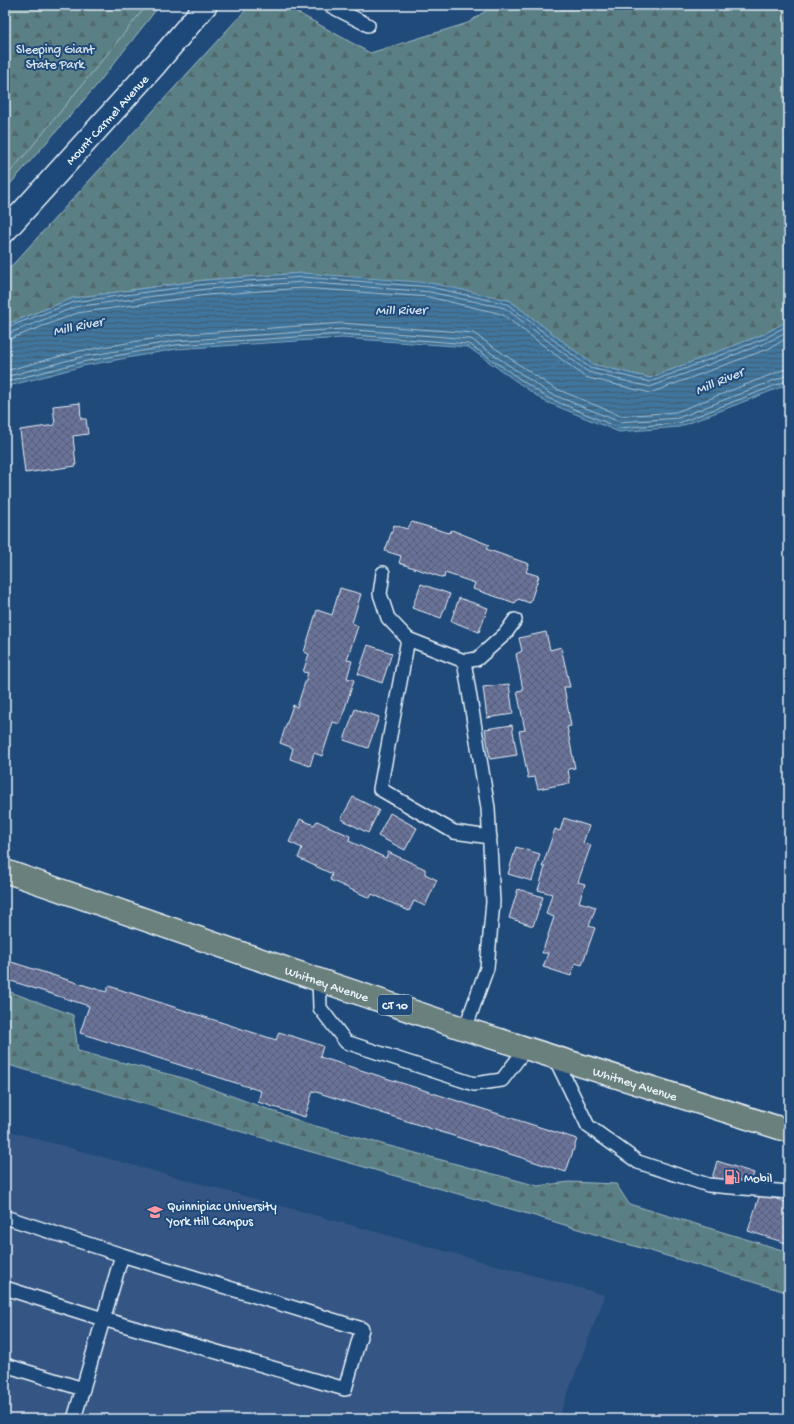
<svg xmlns="http://www.w3.org/2000/svg" width="794" height="1424" font-family="'Gochi Hand',sans-serif">
  <style>
    .built { fill: #355684 }
    .green { fill: #5a8086; stroke: #a1b8bf }
    .forest { fill: url(#forest-firs); stroke: #a1b8bf }
    .water { fill: url(#water-rules); stroke: #83a7c1 }
    .lines { fill: none; stroke-linecap: round; stroke-linejoin: round }
    .shore { stroke: #a5c0d4; stroke-width: 1 }
    .building { fill: url(#building-cross-hatch); stroke: #e8f1f8 }
    .service-casing { stroke: #e8f1f8; stroke-width: 16 }
    .secondary-casing { stroke: #e8f1f8; stroke-width: 25 }
    .trunk-casing { stroke: #e8f1f8; stroke-width: 25 }
    .service { stroke: #1f4a7a; stroke-width: 13 }
    .secondary { stroke: #1f4a7a; stroke-width: 22 }
    .trunk { stroke: #6a807d; stroke-width: 22 }
    .labels { text-anchor: middle; stroke-width: 4; stroke-linejoin: round; paint-order: stroke }
    .shield { fill: #1f4a7a; stroke: #acbfd2; stroke-width: 1 }
    .shield-label { font-size: 12px; font-weight: bold; fill: #e8f1f8 }
    .park-label { font-size: 13px; fill: #d3e0e7; stroke: #1f4a7a }
    .street-label { font-size: 13px; fill: #e8f1f8; stroke: #1f4a7a }
    .poi-label { font-size: 13px; fill: #e8f1f8; stroke: #1f4a7a; text-anchor: start }
    .water-label { font-size: 14px; font-style: italic; fill: #cfdfea; stroke: #1f4a7a }
  </style>
  <defs>
    <pattern id="forest-firs" width="22" height="20" patternUnits="userSpaceOnUse"><rect width="22" height="20" fill="#5a8086"/><path d="M5 1l3.5 6h-7zM16 11l3.5 6h-7z" fill="#51676b"/></pattern>
    <pattern id="water-rules" width="6" height="5" patternUnits="userSpaceOnUse"><rect width="6" height="5" fill="#40769d"/><path d="M0 2.5h6" fill="none" stroke="#435f74"/></pattern>
    <pattern id="building-cross-hatch" width="8" height="8" patternUnits="userSpaceOnUse"><rect width="8" height="8" fill="#69729a"/><path d="M0 0l8 8M0 8l8-8" fill="none" stroke="#585d72"/></pattern>
  </defs>
  <rect width="100%" height="100%" fill="#1f4a7a"/>
  <filter id="ink" filterUnits="userSpaceOnUse"><feTurbulence type="fractalNoise" baseFrequency=".025" numOctaves="2"/><feDisplacementMap in="SourceGraphic" scale="8" xChannelSelector="R" yChannelSelector="G"/><feConvolveMatrix kernelMatrix="1 2 1 2 8 2 1 2 1" color-interpolation-filters="sRGB"/></filter>
  <g filter="url(#ink)">
    <!-- built -->
    <polygon class="built" points="5,1130 605,1295 558,1419 5,1419"/>
    <!-- green -->
    <polygon class="green" points="5,5 160,5 96,86 5,190"/>
    <!-- forest -->
    <g class="forest">
      <polygon points="5,5 147,5 30,149 5,178"/>
      <polygon points="250,5 284,5 370,53 468,23 494,5 789,5 789,320 764,334 650,378 592,364 509,300 303,273 205,280 73,298 5,325 5,273"/>
      <polygon points="5,990 73,1015 78,1051 183,1078 308,1124 538,1186 569,1182 616,1184 629,1204 789,1252 789,1293 535,1216 5,1064"/>
    </g>
    <!-- water -->
    <polygon class="water" points="303,273 431,283 509,300 592,364 650,378 764,334 789,320 789,384 679,427 619,432 544,401 468,347 342,338 176,349 83,366 5,387 5,325 73,298 205,280"/>
    <g class="lines">
      <!-- shore -->
      <g class="shore">
        <polyline points="5,328 74,302 206,284 303,277 430,287 507,304 590,368 650,382 766,338 789,324"/>
        <polyline points="5,333 10,333 75,307 206,289 303,282 430,292 505,308 588,372 650,387 768,342 789,330"/>
        <polyline points="5,339 12,338 77,313 207,295 303,288 429,297 502,314 585,377 650,393 770,348 789,337"/>
        <polyline points="5,371 80,351 174,335 342,323 473,333 552,387 621,416 676,412 783,370 789,369"/>
        <polyline points="5,377 81,357 175,341 342,329 471,339 549,393 620,422 678,418 785,376 789,375"/>
        <polyline points="5,382 82,362 175,345 342,334 469,344 546,397 619,428 679,423 789,380"/>
      </g>
    </g>
    <!-- building -->
    <g class="building">
      <polygon points="80,403 81,419 86,419 88,434 73,436 76,466 25,473 20,430 55,425 53,406"/>
      <polygon points="412,522 449,533 452,530 489,545 486,549 529,564 526,572 539,576 530,603 518,599 515,603 473,589 475,583 445,573 444,578 399,563 401,556 385,551 394,525 407,529"/>
      <polygon points="421,584 450,594 441,618 412,608"/>
      <polygon points="340,588 361,594 352,623 358,626 347,660 352,661 347,678 354,680 340,724 333,722 322,756 314,753 310,766 290,759 293,748 280,743 293,705 297,707 308,673 303,672 309,654 304,652 317,610 332,615"/>
      <polygon points="459,598 488,608 479,632 451,621"/>
      <polygon points="546,632 550,650 561,647 570,687 564,687 571,726 567,727 575,768 568,769 570,783 538,789 535,777 528,778 519,731 525,730 517,691 523,690 516,654 522,651 519,638"/>
      <polygon points="368,645 392,653 382,683 358,674"/>
      <polygon points="509,684 513,714 487,718 483,687"/>
      <polygon points="355,709 379,717 368,748 344,740"/>
      <polygon points="512,725 517,755 490,759 485,729"/>
      <polygon points="353,797 379,810 368,833 341,819"/>
      <polygon points="390,813 417,828 405,850 378,836"/>
      <polygon points="564,818 589,826 583,843 591,845 578,882 585,884 579,902 596,907 589,926 595,928 582,965 575,963 571,976 543,967 548,953 542,953 554,917 546,914 552,894 538,890 545,867 542,867 555,829 560,831"/>
      <polygon points="300,819 314,825 317,821 350,836 349,841 386,858 388,852 425,869 425,874 437,880 425,906 414,901 409,911 372,894 370,898 330,880 332,874 298,858 302,848 289,842"/>
      <polygon points="516,847 540,854 532,881 508,874"/>
      <polygon points="518,889 543,897 533,926 509,918"/>
      <polygon points="5,960 106,992 109,986 276,1040 279,1032 323,1046 320,1057 577,1139 566,1172 313,1091 305,1117 258,1102 261,1091 80,1033 89,1006 5,979"/>
      <polygon points="717,1161 754,1173 747,1193 711,1182"/>
      <polygon points="760,1194 789,1203 789,1244 748,1231"/>
    </g>
    <g class="lines">
      <defs>
        <g id="service">
          <polyline points="329,5 368,25"/>
          <polyline points="383,573 380,594 388,618 408,639"/>
          <polyline points="464,661 477,659 505,634 515,620"/>
          <polyline points="319,980 320,1008 346,1042 474,1084 502,1080 527,1047"/>
          <polyline points="465,1029 487,968 493,902 488,808 464,661 408,639 380,789 454,832 490,837"/>
          <polyline points="554,1056 588,1126 638,1162 708,1185 789,1192"/>
          <polyline points="5,1217 122,1255 74,1419"/>
          <polyline points="5,1288 103,1319 345,1389 362,1329 122,1255"/>
          <polyline points="5,1365 83,1389"/>
        </g>
        <g id="secondary">
          <path id="s1" d="M5,231L156,64L206,5"/>
        </g>
        <g id="trunk">
          <path id="s2" d="M5,871L319,980L465,1029L789,1131"/>
        </g>
      </defs>
      <!-- service casing -->
      <use href="#service" class="service-casing"/>
      <!-- secondary casing -->
      <use href="#secondary" class="secondary-casing"/>
      <!-- trunk casing -->
      <use href="#trunk" class="trunk-casing"/>
      <!-- service -->
      <use href="#service" class="service"/>
      <!-- secondary -->
      <use href="#secondary" class="secondary"/>
      <!-- trunk -->
      <use href="#trunk" class="trunk"/>
    </g>
  </g>
  <!-- icons -->
  <defs>
    <symbol id="fuel-bare" viewBox="-9 -9 18 18"><path d="M-5.5-6h7V0h2V4h1.3V-2.5L3-4.5l.8-.8L6-3V5H2.5V1h-1V6h-7ZM-4.2-4.7v3.2H.2V-4.7Z" fill="#ff9aa2" stroke="#1f4a7a" stroke-width="2.5" paint-order="stroke"/></symbol>
    <symbol id="university-bare" viewBox="-9 -9 18 18"><path d="M0-5L7-2L0 1L-7-2ZM-4 1L0 2.5L4 1V4Q0 6-4 4Z" fill="#ff9aa2" stroke="#1f4a7a" stroke-width="2.5" paint-order="stroke"/></symbol>
  </defs>
  <g fill-rule="evenodd">
    <use href="#fuel-bare" x="721" y="1166" width="22" height="22"/>
    <use href="#university-bare" x="144" y="1201" width="22" height="22"/>
  </g>
  <g class="labels">
    <!-- shield labels -->
    <rect class="shield" x="378" y="995" width="34" height="20" rx="3"/>
    <g class="shield-label">
      <text x="395" y="1009">CT 10</text>
    </g>
    <!-- park labels -->
    <g class="park-label">
      <text x="55" y="53">Sleeping Giant<tspan x="55" dy="15">State Park</tspan></text>
    </g>
    <!-- street labels -->
    <g class="street-label">
      <text dy="5" stroke="none"><textPath href="#s1" startOffset="151">Mount Carmel Avenue</textPath></text>
      <text dy="5" stroke="none"><textPath href="#s2" startOffset="341">Whitney Avenue</textPath></text>
      <text dy="5" stroke="none"><textPath href="#s2" startOffset="665">Whitney Avenue</textPath></text>
    </g>
    <!-- poi labels -->
    <g class="poi-label">
      <text x="744" y="1182">Mobil</text>
      <text x="167" y="1210">Quinnipiac University<tspan x="167" dy="15">York Hill Campus</tspan></text>
    </g>
    <!-- water labels -->
    <g class="water-label">
      <text transform="translate(401 309) rotate(-1)" y="5">Mill River</text>
      <text transform="translate(78 325) rotate(-12)" y="5">Mill River</text>
      <text transform="translate(719 380) rotate(-23)" y="5">Mill River</text>
    </g>
  </g>
  <!-- margin -->
  <rect width="794" height="1424" fill="none" stroke="#1f4a7a" stroke-width="20"/>
  <rect x="10" y="10" width="774" height="1404" fill="none" stroke="#e8f1f8" stroke-width="1.5" filter="url(#ink)"/>
</svg>
